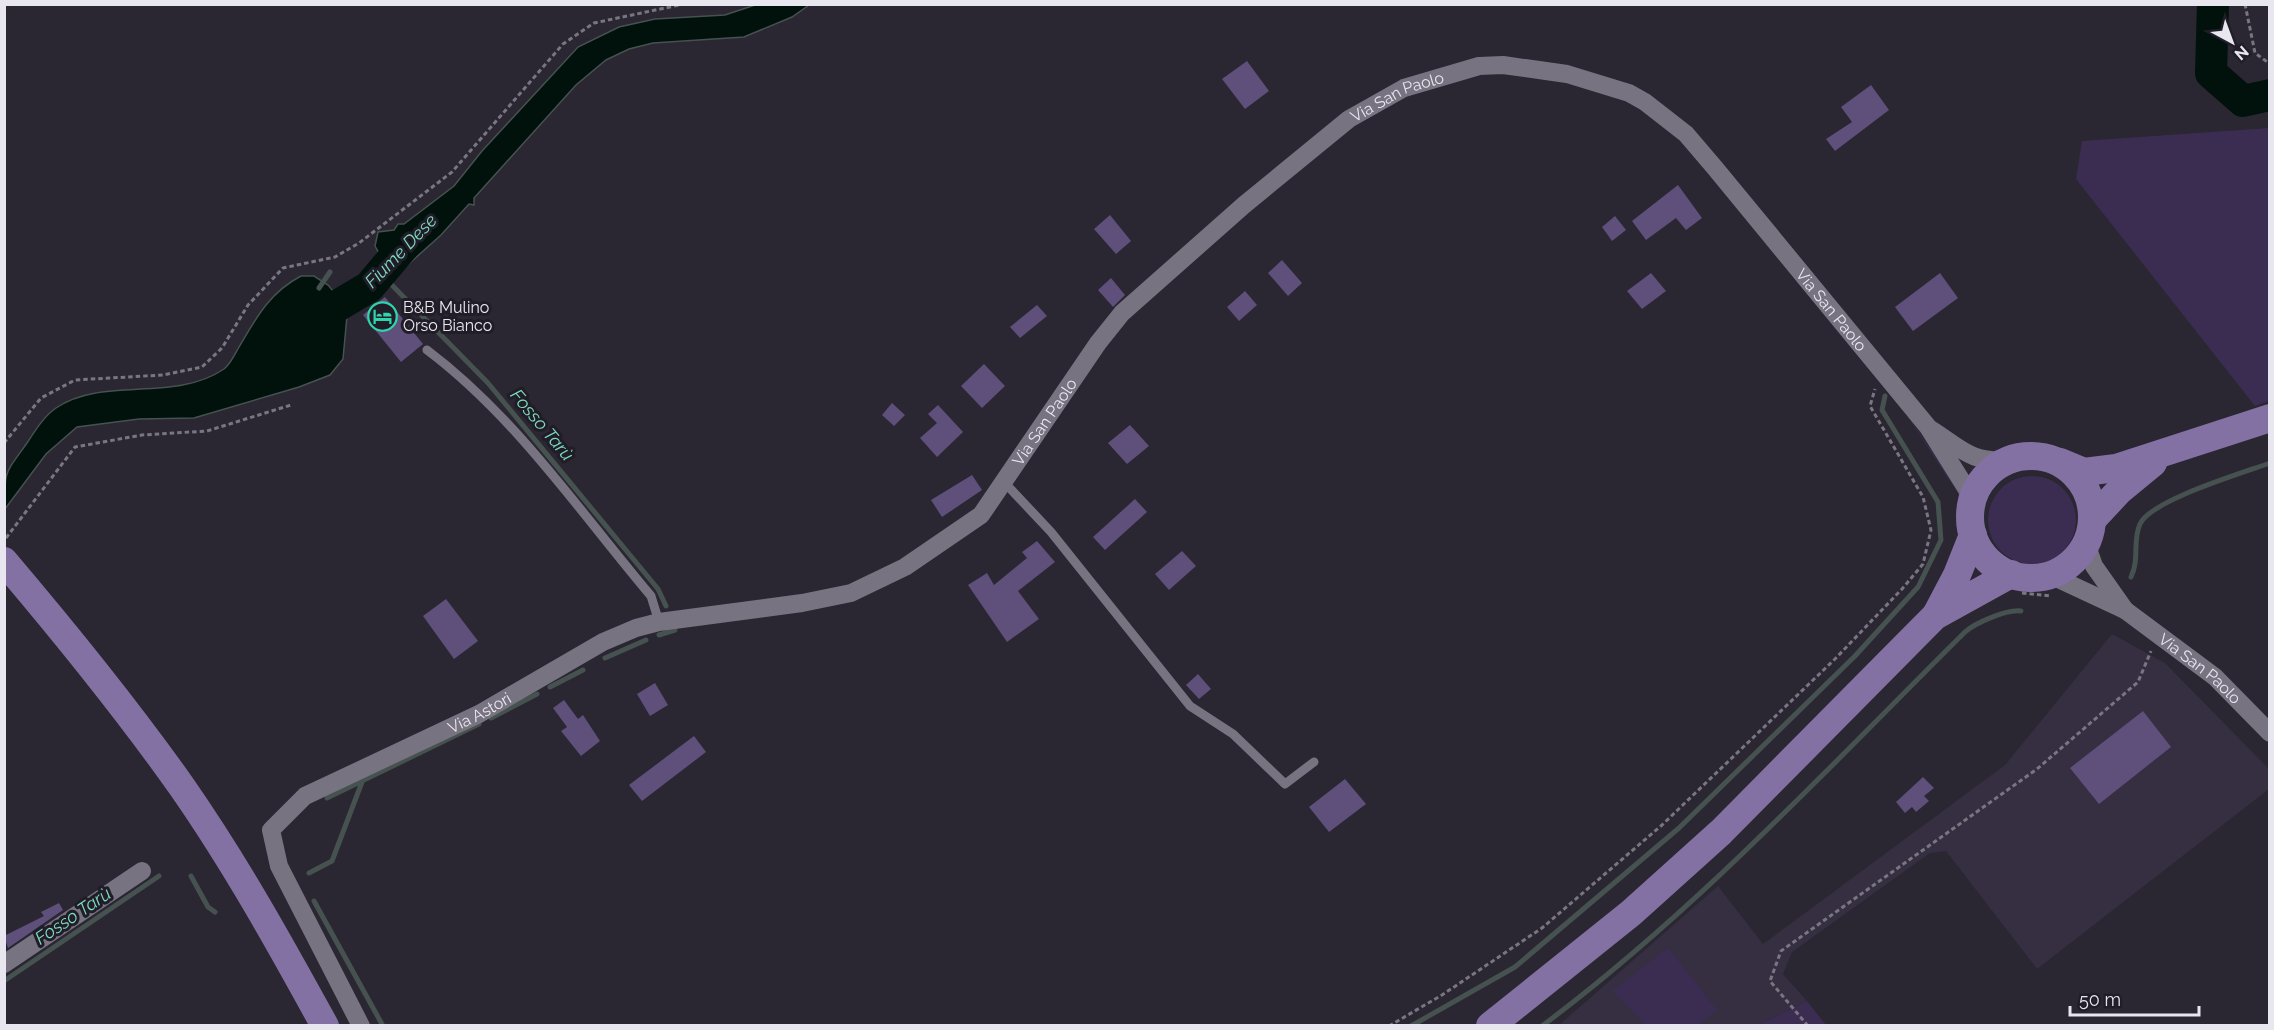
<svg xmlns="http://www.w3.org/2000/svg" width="2274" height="1030" font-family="Raleway,sans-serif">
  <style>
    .built { fill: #352f41 }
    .green { fill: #3b2d52 }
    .water { fill: #01120c; stroke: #465250; stroke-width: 1.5 }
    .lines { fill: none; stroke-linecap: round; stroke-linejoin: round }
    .stream { stroke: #465250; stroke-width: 5 }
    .river { stroke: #01120c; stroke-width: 32 }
    .building { fill: #5f4f7b }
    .path { stroke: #797681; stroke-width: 3; stroke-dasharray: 4.5 3; stroke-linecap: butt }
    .service { stroke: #777381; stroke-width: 9 }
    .minor { stroke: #777381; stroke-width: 18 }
    .primary { stroke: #8471a4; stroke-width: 28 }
    .labels { text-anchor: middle; stroke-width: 6; stroke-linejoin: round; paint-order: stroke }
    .street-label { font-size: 16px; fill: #e8e6ee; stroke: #201c28 }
    .poi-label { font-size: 16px; fill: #e8e6ee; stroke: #201c28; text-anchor: start }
    .water-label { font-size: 18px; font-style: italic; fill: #7ddcbd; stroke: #201c28 }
  </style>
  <rect width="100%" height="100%" fill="#2a2632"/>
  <!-- built -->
  <polygon class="built" points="2112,634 2165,663 2269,769 2269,789 2037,969 1946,851 1930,853 1792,952 1783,974 1807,1001 1758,1025 1558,1026 1718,886 1763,944 2005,765"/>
  <!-- green -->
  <g class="green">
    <polygon points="2269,128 2269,401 2255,406 2076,179 2082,141"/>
    <polygon points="1898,402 1958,489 1963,507 1963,537 1958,493"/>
    <circle cx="2032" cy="520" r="44"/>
    <polygon points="1668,948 1717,1010 1697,1025 1646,1025 1612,991"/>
    <polygon points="1807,1001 1826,1025 1758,1025"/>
  </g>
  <!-- water -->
  <g class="water">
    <polygon points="758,4 809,5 792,17 744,37 653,43 629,49 606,60 576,85 474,198 474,205 469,204 441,235 383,287 373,270 380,255 375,246 378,232 394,230 398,224 404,224 454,186 482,151 578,47 619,27 655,19 725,15"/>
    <path d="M301,276H314L328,285L339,298L347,316L343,359L330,375L299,387L194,418L139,419L77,427L46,454L5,509C4,470 5,474 27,443C35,431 44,416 56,408C103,376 174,403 224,369C230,365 235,354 239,347C256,318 270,292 301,276Z"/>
  </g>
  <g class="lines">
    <!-- stream -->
    <g class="stream">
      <polyline points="384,277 488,383 658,589 666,606"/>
      <polyline points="319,288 330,272"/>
      <path d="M2131,577C2140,558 2132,542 2140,524C2151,500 2243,473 2270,463"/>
      <polyline points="659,635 675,630 674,626"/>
      <polyline points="605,658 646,640"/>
      <polyline points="550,687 583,670"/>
      <polyline points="491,718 537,694"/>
      <polyline points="327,798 479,724"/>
      <polyline points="309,873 332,861 362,782"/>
      <polyline points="191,876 208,907 215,912"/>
      <polyline points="314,901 383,1026"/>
      <polyline points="4,981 159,876"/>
      <polyline points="1411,1026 1515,967 1679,828 1855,656 1918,587 1941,540 1938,502 1882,410 1885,396"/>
      <path d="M1542,1026C1696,911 1829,767 1965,632C1975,623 2007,609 2021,611"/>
    </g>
    <!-- river -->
    <g class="river">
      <polyline points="2213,4 2211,73 2243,101 2270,95"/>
      <polyline points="305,325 369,287 403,247"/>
    </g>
  </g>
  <!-- building -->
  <g class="building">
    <polygon points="1247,61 1269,91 1245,109 1222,79"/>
    <polygon points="1871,85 1889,110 1835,151 1826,139 1852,122 1841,107"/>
    <polygon points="1678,185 1702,218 1686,230 1676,218 1646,240 1632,221"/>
    <polygon points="1110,215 1131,241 1116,254 1094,229"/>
    <polygon points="1615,216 1626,230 1612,241 1602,227"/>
    <polygon points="1282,260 1302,283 1288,296 1268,273"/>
    <polygon points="1651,273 1666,291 1642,309 1627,291"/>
    <polygon points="1940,273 1958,298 1913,331 1895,307"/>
    <polygon points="1111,278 1125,295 1113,307 1098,290"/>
    <polygon points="1245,291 1257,305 1239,321 1227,307"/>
    <polygon points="385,297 423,344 401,362 363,315"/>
    <polygon points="1037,305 1047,316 1020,338 1010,327"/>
    <polygon points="984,364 1005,386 982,408 961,386"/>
    <polygon points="892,403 905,415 894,426 882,415"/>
    <polygon points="938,405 963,432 937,457 920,438 937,423 928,414"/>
    <polygon points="1130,425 1149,446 1127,464 1108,443"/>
    <polygon points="972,475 982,490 942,517 931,500"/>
    <polygon points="1135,499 1147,512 1105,550 1093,537"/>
    <polygon points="1037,541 1055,562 1018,591 1039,619 1007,642 968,585 987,573 994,585 1027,558 1022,552"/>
    <polygon points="1182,551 1196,566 1169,590 1155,574"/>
    <polygon points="446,599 478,641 454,659 423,616"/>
    <polygon points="1198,674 1211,689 1199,699 1186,685"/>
    <polygon points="655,683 668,705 650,716 637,694"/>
    <polygon points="564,700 578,719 583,715 600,741 581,756 561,731 567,727 553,708"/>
    <polygon points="2143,711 2171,747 2099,804 2070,768"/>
    <polygon points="694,736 706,752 642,801 629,785"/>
    <polygon points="1923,777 1934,788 1924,796 1929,801 1916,812 1912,807 1905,813 1896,802"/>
    <polygon points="1345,779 1366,804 1329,832 1309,807"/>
    <polygon points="59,903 63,910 8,948 4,936 44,916 41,912"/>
  </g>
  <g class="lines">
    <!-- path -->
    <g class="path">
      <polyline points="2245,4 2255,53 2270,64"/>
      <polyline points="4,443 41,398 75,380 163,375 202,367 222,348 248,305 283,268 335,257 359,243 452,172 563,44 594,23 684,4"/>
      <polyline points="6,538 75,447 142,435 207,431 291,405"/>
      <polyline points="2022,593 2051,596"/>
      <polyline points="1389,1026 1442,995 1542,928 1662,825 1835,659 1902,589 1923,564 1931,530 1923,497 1870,406 1875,389"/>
      <polyline points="1808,1026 1770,981 1781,951 2037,769 2138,682 2151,651"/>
    </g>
    <!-- service -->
    <g class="service">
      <path d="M427,350C515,416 580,512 651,596L659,622"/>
      <polyline points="1004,482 1051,532 1190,706 1233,734 1285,784 1314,762"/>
    </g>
    <!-- minor -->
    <g class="minor">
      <path d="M1932,430C1963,450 1971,463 2010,460"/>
      <polyline points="2086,543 2094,566 2125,610"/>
      <path id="s1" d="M2050,575L2125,610L2215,677L2270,733"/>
      <polyline points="4,964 142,871"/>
      <path id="s2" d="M361,1026L279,866L271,830L305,796L479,714L603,642L636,628L659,622L802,603L851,593L905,567L981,515L1098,343L1122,313L1244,205L1349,119L1404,88L1479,66L1503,65L1567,74L1629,93L1645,102L1686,134L1715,168L1928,427L1973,499"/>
    </g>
    <!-- primary -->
    <g class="primary">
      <circle cx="2031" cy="517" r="61"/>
      <polyline points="2060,462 2084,472 2116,468 2270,418"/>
      <polyline points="2092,520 2119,491 2153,463"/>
      <path d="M4,561C66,634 127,709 182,787C235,863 280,944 325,1026"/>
      <polyline points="1936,615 1957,575 1973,535"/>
      <polyline points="1490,1026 1631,913 1721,832 1935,616 2011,574"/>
    </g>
  </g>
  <!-- icons -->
  <defs>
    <symbol id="hotel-ring" viewBox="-11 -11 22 22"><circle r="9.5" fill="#201c28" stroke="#2fd4aa" stroke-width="1.5"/><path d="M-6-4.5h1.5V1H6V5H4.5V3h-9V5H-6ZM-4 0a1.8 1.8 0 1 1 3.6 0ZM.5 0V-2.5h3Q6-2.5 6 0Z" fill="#2fd4aa"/></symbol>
  </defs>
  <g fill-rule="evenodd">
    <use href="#hotel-ring" x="366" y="300" width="33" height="33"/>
  </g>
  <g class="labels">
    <!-- street labels -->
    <g class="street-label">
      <text dy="6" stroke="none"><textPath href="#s2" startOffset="1605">Via San Paolo</textPath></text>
      <text dy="6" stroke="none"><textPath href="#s2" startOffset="2145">Via San Paolo</textPath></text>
      <text dy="6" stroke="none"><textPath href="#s2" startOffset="1119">Via San Paolo</textPath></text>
      <text dy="6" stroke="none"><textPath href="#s1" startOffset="178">Via San Paolo</textPath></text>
      <text dy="6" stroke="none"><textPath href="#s2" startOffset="458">Via Astori</textPath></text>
    </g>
    <!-- poi labels -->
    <g class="poi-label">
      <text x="403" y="313">B&amp;B Mulino<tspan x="403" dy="18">Orso Bianco</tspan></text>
    </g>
    <!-- water labels -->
    <g class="water-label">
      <text transform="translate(401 251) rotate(-46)" y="6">Fiume Dese</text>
      <text transform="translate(542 425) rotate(50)" y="6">Fosso Tarù</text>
      <text transform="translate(73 916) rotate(-34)" y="6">Fosso Tarù</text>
    </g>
  </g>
  <!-- border -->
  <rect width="2274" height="1030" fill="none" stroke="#e8e6ee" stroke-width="12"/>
  <!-- north arrow -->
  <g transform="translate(2232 42) rotate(139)" stroke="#201c28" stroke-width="4.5" paint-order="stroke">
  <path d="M0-4.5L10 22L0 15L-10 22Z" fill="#e8e6ee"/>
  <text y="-9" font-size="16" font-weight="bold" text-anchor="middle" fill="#e8e6ee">N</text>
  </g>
  <!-- scale -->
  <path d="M2070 1006v9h129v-9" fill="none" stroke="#e8e6ee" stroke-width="3"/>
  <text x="2079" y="1006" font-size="18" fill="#e8e6ee" stroke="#201c28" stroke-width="4.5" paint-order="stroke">50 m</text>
</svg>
